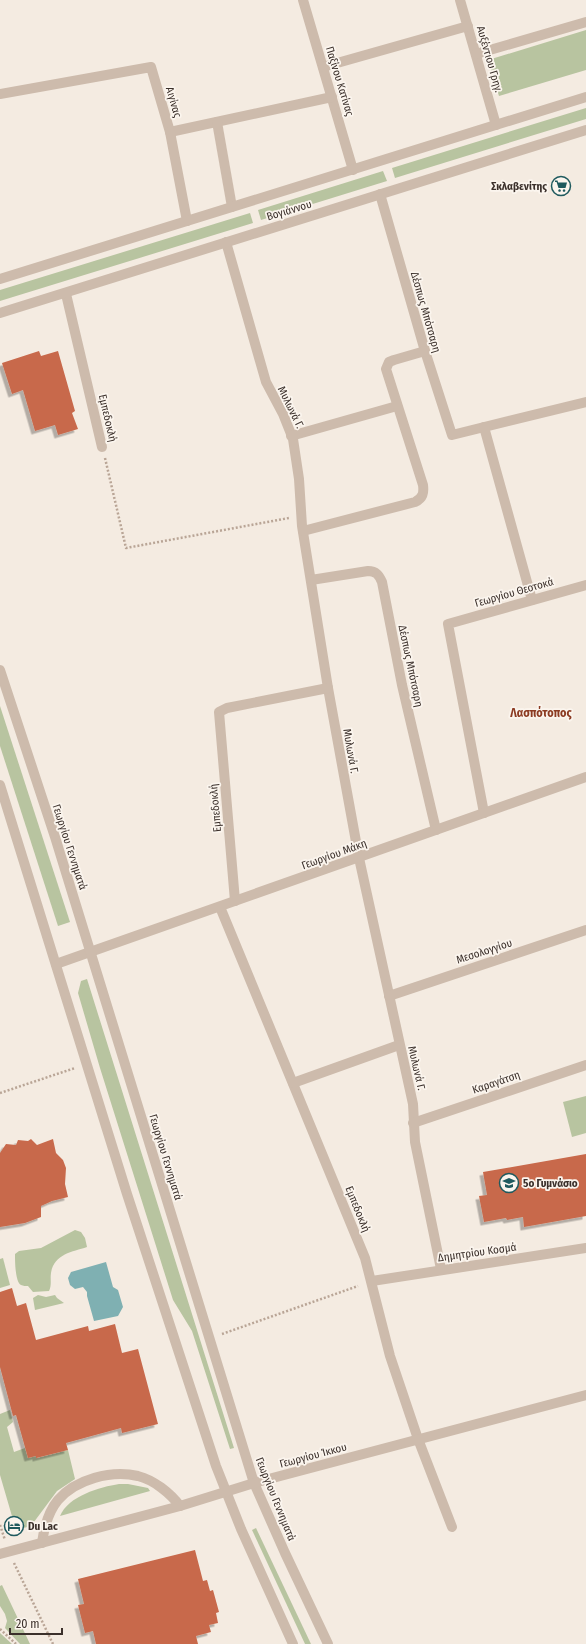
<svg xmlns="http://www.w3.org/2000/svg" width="586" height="1644" font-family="'Fira Sans Condensed',sans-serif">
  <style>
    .green { fill: #b8c4a0 }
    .water { fill: #7fb0b2 }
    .building { fill: #c8694b; filter: url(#shadow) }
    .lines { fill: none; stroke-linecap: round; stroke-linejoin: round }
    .path { stroke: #b9a596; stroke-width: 2.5; stroke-dasharray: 2 2; stroke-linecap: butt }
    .minor { stroke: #cdbbac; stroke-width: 10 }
    .tertiary { stroke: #cdbbac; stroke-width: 10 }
    .labels { text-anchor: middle; stroke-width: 3.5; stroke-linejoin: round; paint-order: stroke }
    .street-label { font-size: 11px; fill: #3b302b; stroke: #fbf5ee }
    .poi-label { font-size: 11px; font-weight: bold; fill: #3b302b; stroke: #fbf5ee; text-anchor: start }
    .neighbourhood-label { font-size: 12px; font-weight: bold; fill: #8c3b22; stroke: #fbf5ee }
  </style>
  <defs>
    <filter id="shadow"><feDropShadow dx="-3.5" dy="3.5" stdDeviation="0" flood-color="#0004"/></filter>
  </defs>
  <rect width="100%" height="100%" fill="#f4ebe1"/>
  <!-- green -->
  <g class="green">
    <polygon points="586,30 586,70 499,96 488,60"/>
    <polygon points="586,108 586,119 395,178 392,168"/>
    <polygon points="383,171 387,181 261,220 258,210"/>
    <polygon points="250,213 253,223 0,301 0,290"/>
    <polygon points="0,706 70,922 58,926 0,746"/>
    <polygon points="87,979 234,1448 230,1449 192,1331 173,1300 100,1068 78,993 81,981"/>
    <polygon points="586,1096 586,1133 572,1137 563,1102"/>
    <path d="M75,1230L81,1232L85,1238L87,1247C72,1252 54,1254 51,1273C50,1279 52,1285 49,1291L33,1292L28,1286C26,1286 23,1286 21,1285C15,1282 15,1260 15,1254L19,1251L41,1248Z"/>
    <polygon points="3,1258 10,1285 0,1288 0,1259"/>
    <polygon points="38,1295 46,1297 55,1295 57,1298 64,1303 35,1310 33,1298"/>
    <polygon points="10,1410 13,1422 7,1427 14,1452 25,1448 28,1458 36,1456 37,1458 68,1450 75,1479 57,1491 31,1526 16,1530 0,1475 0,1414"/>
    <path d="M119,1484H128L148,1488L150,1491L60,1516C68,1496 100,1487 119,1484Z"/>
    <polygon points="256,1528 311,1644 305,1644 252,1530"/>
    <polygon points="2,1585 30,1644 20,1644 5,1628 7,1621 5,1614 0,1606 0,1586"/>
    <polygon points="0,1633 12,1644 0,1644"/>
  </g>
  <!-- water -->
  <polygon class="water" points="106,1262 113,1287 118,1290 123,1307 118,1316 94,1321 87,1296 87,1292 83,1287 75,1289 70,1285 68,1278 71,1272"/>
  <!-- building -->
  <g class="building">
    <polygon points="39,351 41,356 58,351 75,411 72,413 78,429 58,435 55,425 35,431 23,390 12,394 2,363"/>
    <polygon points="31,1139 37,1145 53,1139 56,1153 63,1160 66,1168 65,1184 68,1197 52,1201 41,1206 41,1217 25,1223 0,1227 0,1153 6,1144 16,1145 18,1140 28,1141"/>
    <polygon points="586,1154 586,1216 524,1227 523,1217 507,1220 506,1218 484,1222 479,1196 487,1195 483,1172"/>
    <polygon points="12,1288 17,1306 26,1303 36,1340 88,1326 89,1331 115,1324 122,1353 138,1349 158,1424 122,1433 121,1428 66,1443 68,1450 36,1458 36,1456 28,1458 16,1415 13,1416 0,1367 0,1292"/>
    <polygon points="195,1550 203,1581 207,1580 210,1591 213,1590 219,1612 216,1613 218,1623 209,1625 211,1632 196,1636 198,1644 96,1644 93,1631 85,1633 78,1605 84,1604 78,1579"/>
  </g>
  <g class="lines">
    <!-- path -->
    <g class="path">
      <polyline points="105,458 126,548 289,518"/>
      <polyline points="0,1093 75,1068"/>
      <polyline points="222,1334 358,1286"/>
      <polyline points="0,1525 5,1540"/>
      <polyline points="14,1563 53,1644"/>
      <polyline points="0,1629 16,1644"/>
    </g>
    <!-- minor -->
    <g class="minor">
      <polyline points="303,0 353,170"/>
      <polyline points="460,0 496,125"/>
      <polyline points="476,54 586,22"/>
      <polyline points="323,67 468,26"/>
      <polyline points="0,94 151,67 170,132 332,97"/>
      <polyline points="217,122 232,207"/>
      <polyline points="170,132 187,221"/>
      <polyline points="380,194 425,351 452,435 586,402"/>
      <polyline points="226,242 266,382 283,414 293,439 299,479 302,526 328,688 359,858 413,1104 415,1142 441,1269"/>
      <polyline points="66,294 102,447"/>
      <polyline points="484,427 532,600"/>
      <polyline points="291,436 397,406"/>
      <path d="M303,531L415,502C423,498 424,493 423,485L386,369L389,362L394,360L425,351"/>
      <path d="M311,580L368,571C376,571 379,575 382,582L402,685L436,830"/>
      <polyline points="484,813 448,624 586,585"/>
      <polyline points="235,901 219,712 227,708 328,688"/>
      <polyline points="220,907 365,1258 390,1356 418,1439 452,1527"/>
      <polyline points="56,964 586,777"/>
      <polyline points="389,996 586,930"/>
      <polyline points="293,1083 399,1045"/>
      <polyline points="413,1123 586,1065"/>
      <polyline points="372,1281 586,1248"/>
      <path d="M42,1543C44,1528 48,1512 58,1500C76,1479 111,1470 138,1476C154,1480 170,1493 180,1506"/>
    </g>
    <!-- tertiary -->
    <g class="tertiary">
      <polyline points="0,279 586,97"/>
      <polyline points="0,313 586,130"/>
      <polyline points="0,670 55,837 254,1483 285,1553 328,1644"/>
      <polyline points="0,785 127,1194 216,1466 241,1529 293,1644"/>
      <polyline points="0,1554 180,1506 254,1483 586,1395"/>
    </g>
  </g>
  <!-- icons -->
  <defs>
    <symbol id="supermarket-ring" viewBox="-11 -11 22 22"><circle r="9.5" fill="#fbf5ee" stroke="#1f5a5e" stroke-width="1.5"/><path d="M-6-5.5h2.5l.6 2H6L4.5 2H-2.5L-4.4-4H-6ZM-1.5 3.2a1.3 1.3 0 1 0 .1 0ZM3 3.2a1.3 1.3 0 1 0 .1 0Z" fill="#1f5a5e"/></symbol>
    <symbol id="school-ring" viewBox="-11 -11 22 22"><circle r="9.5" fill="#fbf5ee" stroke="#1f5a5e" stroke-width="1.5"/><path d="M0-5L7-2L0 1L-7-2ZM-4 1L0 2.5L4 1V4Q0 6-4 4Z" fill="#1f5a5e"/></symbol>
    <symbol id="hotel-ring" viewBox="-11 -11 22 22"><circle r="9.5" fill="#fbf5ee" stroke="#1f5a5e" stroke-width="1.5"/><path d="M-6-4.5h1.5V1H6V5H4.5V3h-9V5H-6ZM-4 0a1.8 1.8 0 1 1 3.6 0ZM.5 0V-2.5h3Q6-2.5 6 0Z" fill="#1f5a5e"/></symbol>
  </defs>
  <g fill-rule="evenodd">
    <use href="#supermarket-ring" x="550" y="175" width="22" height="22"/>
    <use href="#school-ring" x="498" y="1172" width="22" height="22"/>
    <use href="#hotel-ring" x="3" y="1515" width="22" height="22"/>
  </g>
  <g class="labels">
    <!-- street labels -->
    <g class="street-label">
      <text transform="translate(490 59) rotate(74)" y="4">Αυξέντιου Γρηγ.</text>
      <text transform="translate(340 81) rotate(73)" y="4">Παξίνου Κατίνας</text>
      <text transform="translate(174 102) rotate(74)" y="4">Αιγίνας</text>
      <text transform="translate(289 210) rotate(-17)" y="4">Βογιάννου</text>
      <text transform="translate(426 312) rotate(74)" y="4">Δέσπως Μπότσαρη</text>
      <text transform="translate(291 407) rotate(64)" y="4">Μυλωνά Γ.</text>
      <text transform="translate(108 418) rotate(77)" y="4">Εμπεδοκλή</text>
      <text transform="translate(514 592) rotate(-16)" y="4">Γεωργίου Θεοτοκά</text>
      <text transform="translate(411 666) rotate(78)" y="4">Δέσπως Μπότσαρη</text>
      <text transform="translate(351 751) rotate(80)" y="4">Μυλωνά Γ.</text>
      <text transform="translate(215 808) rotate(-95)" y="4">Εμπεδοκλή</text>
      <text transform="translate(70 847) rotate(72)" y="4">Γεωργίου Γεννηματά</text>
      <text transform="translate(334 854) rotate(-20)" y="4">Γεωργίου Μάκη</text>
      <text transform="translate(484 951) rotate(-18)" y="4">Μεσολογγίου</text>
      <text transform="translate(417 1068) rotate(77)" y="4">Μυλωνά Γ.</text>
      <text transform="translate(496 1082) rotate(-19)" y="4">Καραγάτση</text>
      <text transform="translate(166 1157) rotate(73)" y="4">Γεωργίου Γεννηματά</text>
      <text transform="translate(358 1209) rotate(68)" y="4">Εμπεδοκλή</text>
      <text transform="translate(477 1252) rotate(-8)" y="4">Δημητρίου Κοσμά</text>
      <text transform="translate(313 1455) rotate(-15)" y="4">Γεωργίου Ίκκου</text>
      <text transform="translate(276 1499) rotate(68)" y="4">Γεωργίου Γεννηματά</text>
    </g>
    <!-- poi labels -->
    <g class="poi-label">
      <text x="547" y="190" text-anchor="end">Σκλαβενίτης</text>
      <text x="523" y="1187">5ο Γυμνάσιο</text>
      <text x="28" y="1530">Du Lac</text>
    </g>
    <!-- neighbourhood labels -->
    <g class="neighbourhood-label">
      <text x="541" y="717">Λασπότοπος</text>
    </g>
  </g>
  <!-- scale -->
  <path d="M10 1628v6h52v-6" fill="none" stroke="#3b302b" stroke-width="2"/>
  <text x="16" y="1628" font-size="12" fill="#3b302b" stroke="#fbf5ee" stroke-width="3" paint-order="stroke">20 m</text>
</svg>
